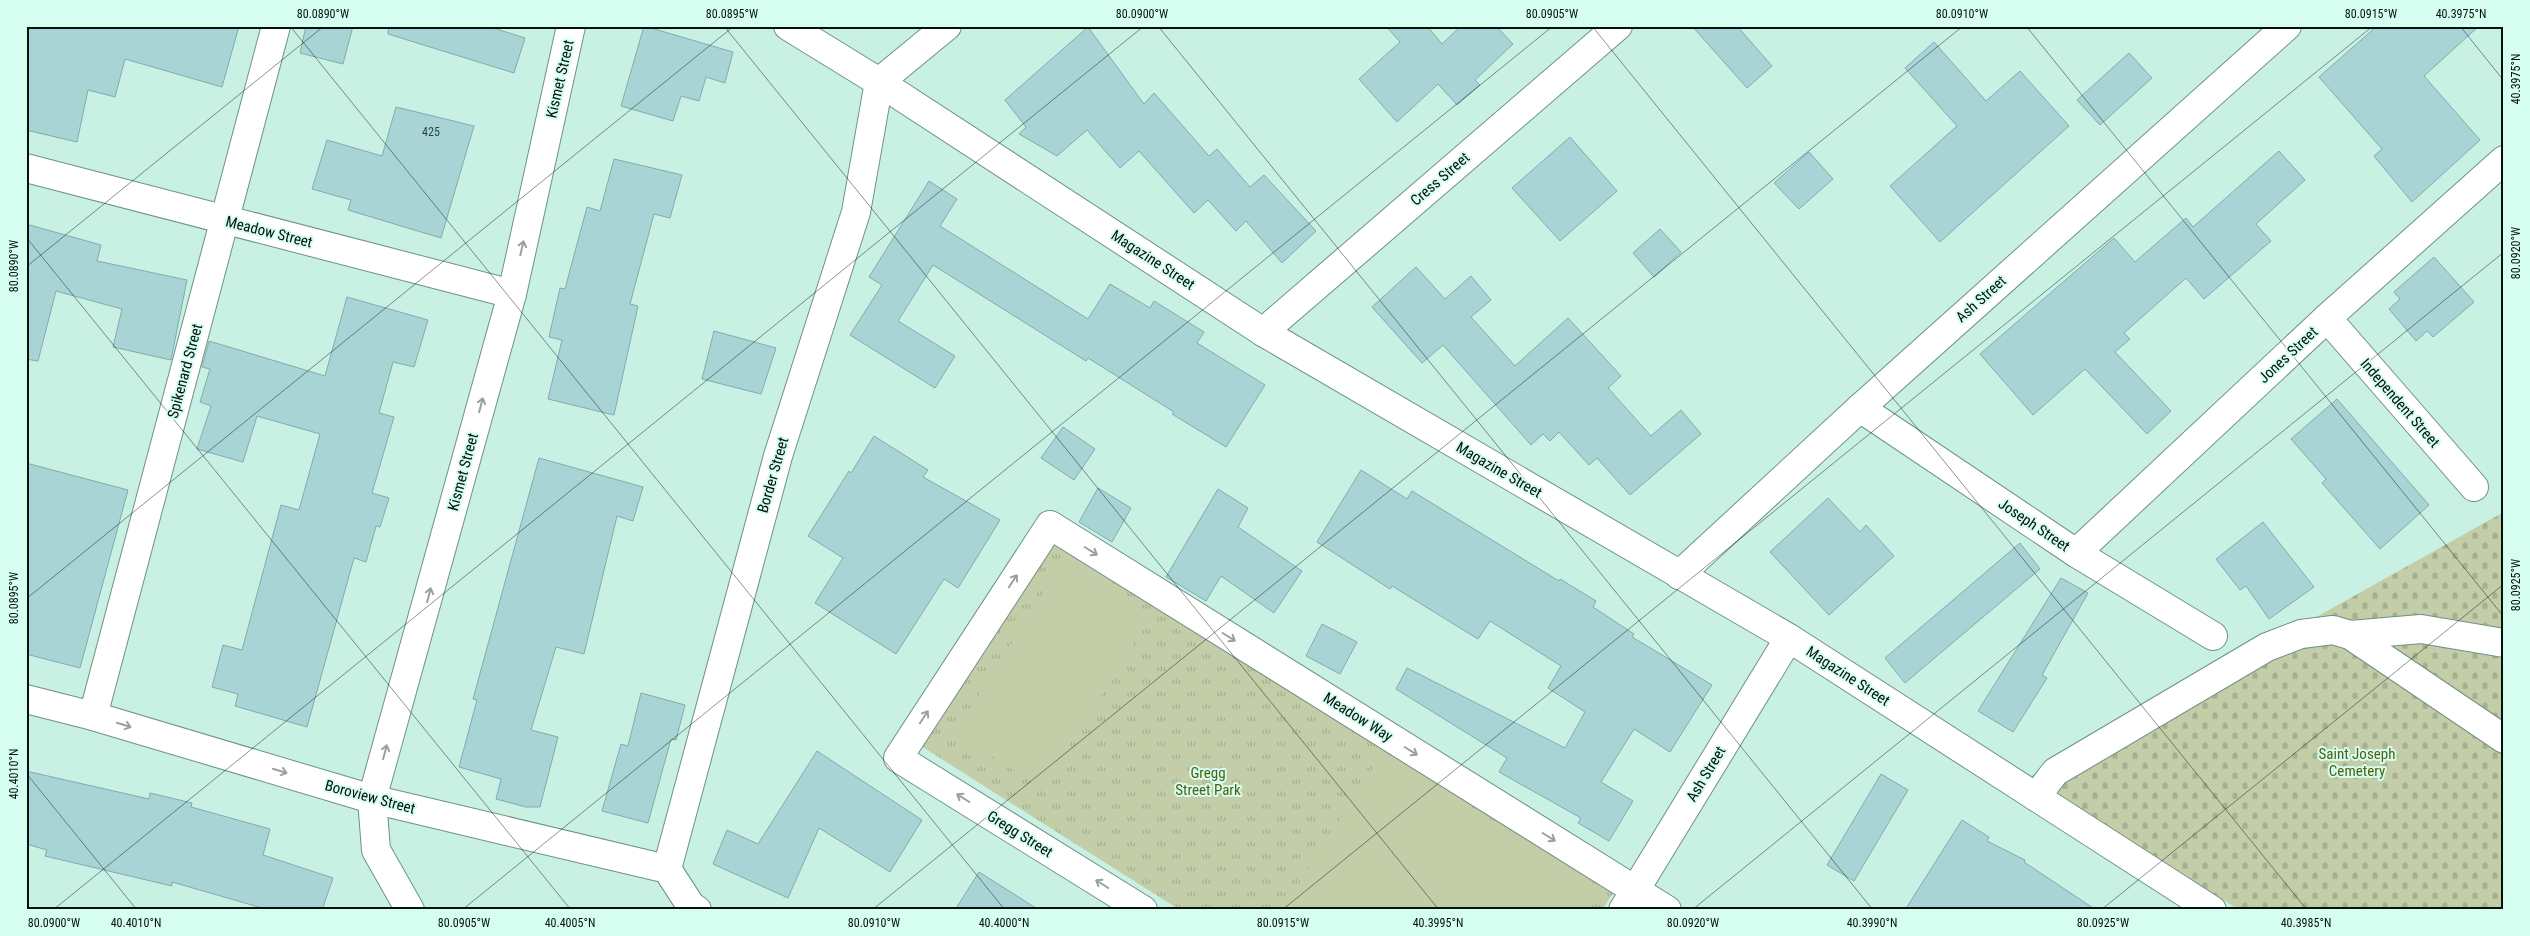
<svg xmlns="http://www.w3.org/2000/svg" width="2530" height="936" font-family="'Roboto Condensed',sans-serif">
  <style>
    .cemetery { fill: url(#cemetery-stones) }
    .park { fill: url(#park-tufts) }
    .pitch { fill: #c3cda7 }
    .building { fill: #a9d4d6; stroke: #82abad }
    .lines { fill: none; stroke-linecap: round; stroke-linejoin: round }
    .minor-casing { stroke: #6d9286; stroke-width: 30 }
    .minor { stroke: #fff; stroke-width: 28 }
    .oneway { stroke: #9ba09e }
    .ticks { fill: none; stroke: #04110d; stroke-width: 1; stroke-opacity: 0.45 }
    .labels { text-anchor: middle; stroke-width: 4; stroke-linejoin: round; paint-order: stroke }
    .number-label { font-size: 12px; fill: #2d423f }
    .street-label { font-size: 15px; fill: #04110d; stroke: #d5fdf0 }
    .park-label { font-size: 15px; fill: #516010; stroke: #d5fdf0 }
    .neatline { fill: none; stroke: #04110d; stroke-width: 2 }
    .ticks-label { font-size: 12px; text-anchor: middle; fill: #04110d }
  </style>
  <defs>
    <pattern id="cemetery-stones" width="16" height="16" patternUnits="userSpaceOnUse" patternTransform="scale(1.25)"><rect width="16" height="16" fill="#c3cda7"/><path d="M2 7V4a2 2 0 0 1 4 0v3zM10 15v-3a2 2 0 0 1 4 0v3z" fill="#a6af8f"/></pattern>
    <pattern id="park-tufts" width="24" height="20" patternUnits="userSpaceOnUse" patternTransform="scale(1.25)"><rect width="24" height="20" fill="#c3cda7"/><path d="M3 7l-1-3M5 7V3M7 7l1-3M15 17l-1-3M17 17v-4M19 17l1-3" fill="none" stroke="#a6af8f"/></pattern>
  </defs>
  <rect width="100%" height="100%" fill="#c8f0e3"/>
  <!-- cemetery -->
  <polygon class="cemetery" points="2504,512 2504,910 2239,910 2030,777"/>
  <!-- park -->
  <polygon class="park" points="1055,541 1615,890 1602,910 1180,910 921,746"/>
  <!-- pitch -->
  <g class="pitch">
    <polygon points="1065,559 1152,615 1042,788 955,733"/>
    <polygon points="1383,752 1597,886 1582,910 1282,910"/>
  </g>
  <!-- building -->
  <g class="building">
    <polygon points="26,26 239,26 222,87 125,59 115,97 88,90 77,142 26,130"/>
    <polygon points="306,26 353,26 343,64 300,53"/>
    <polygon points="389,26 487,26 525,38 514,73 388,34"/>
    <polygon points="644,26 733,52 725,83 706,77 699,101 681,96 673,121 621,106"/>
    <polygon points="1386,26 1427,26 1442,44 1461,26 1496,26 1513,44 1475,80 1480,85 1457,105 1438,84 1397,122 1359,79 1400,42"/>
    <polygon points="1692,26 1737,26 1772,66 1747,88"/>
    <polygon points="2377,26 2479,26 2424,76 2480,140 2412,202 2374,156 2382,149 2319,77"/>
    <polygon points="1088,27 1144,104 1154,93 1209,156 1217,149 1250,187 1264,175 1316,231 1282,263 1246,221 1236,231 1208,200 1194,213 1139,151 1120,168 1087,130 1057,156 1019,134 1026,127 1005,100"/>
    <polygon points="1934,42 1986,101 2020,71 2069,126 1940,242 1890,186 1957,126 1905,68"/>
    <polygon points="2129,53 2152,78 2100,125 2077,100"/>
    <polygon points="396,107 474,126 441,238 348,210 351,200 312,189 327,140 382,156"/>
    <polygon points="1570,137 1617,191 1560,241 1512,188"/>
    <polygon points="2279,151 2305,180 2256,224 2271,241 2204,299 2186,278 2124,333 2130,339 2115,352 2171,411 2147,434 2085,369 2033,415 1980,354 2114,238 2135,262 2186,218 2193,227"/>
    <polygon points="1809,152 1833,179 1799,209 1774,183"/>
    <polygon points="614,159 682,175 670,218 654,214 630,304 638,306 614,415 548,399 562,340 549,337 560,288 565,289 587,207 600,211"/>
    <polygon points="929,181 957,199 940,226 1088,319 1110,284 1150,308 1154,301 1204,332 1197,343 1265,385 1226,447 1172,414 1174,412 1088,358 1086,361 933,265 898,321 955,356 935,388 850,335 882,285 869,277"/>
    <polygon points="26,224 101,245 97,261 187,280 171,360 113,347 122,309 56,291 38,361 26,359"/>
    <polygon points="1660,229 1681,252 1654,277 1633,253"/>
    <polygon points="2434,257 2474,302 2433,337 2427,331 2416,341 2389,309 2400,299 2394,292"/>
    <polygon points="1416,267 1445,299 1471,276 1491,300 1471,317 1515,366 1568,318 1621,376 1608,388 1651,436 1681,410 1701,434 1630,495 1597,458 1589,465 1559,432 1550,441 1543,434 1531,445 1443,345 1422,363 1372,307"/>
    <polygon points="347,297 428,320 414,367 393,362 379,413 394,417 372,493 389,498 380,527 376,526 366,562 354,558 307,727 235,706 238,694 212,687 223,645 242,650 281,505 299,510 320,434 257,416 243,462 197,449 211,406 200,402 210,369 202,367 209,341 325,376"/>
    <polygon points="714,331 776,348 761,394 702,379"/>
    <polygon points="2337,399 2429,505 2380,549 2322,483 2326,479 2291,439"/>
    <polygon points="1063,427 1095,449 1074,480 1041,458"/>
    <polygon points="874,436 928,470 923,477 1000,520 958,588 944,579 896,654 815,603 843,558 808,536 849,471 851,473"/>
    <polygon points="539,458 643,487 633,521 617,516 584,654 556,647 531,730 558,737 540,807 526,807 496,799 501,779 459,767 477,700 473,699"/>
    <polygon points="26,463 128,490 80,668 26,654"/>
    <polygon points="1361,470 1407,499 1412,491 1559,581 1560,579 1596,601 1593,607 1634,634 1632,637 1712,685 1670,752 1634,729 1601,782 1633,801 1609,841 1578,823 1581,818 1499,772 1507,758 1396,689 1407,668 1565,748 1585,712 1548,688 1561,666 1490,621 1478,639 1392,586 1390,589 1317,542"/>
    <polygon points="1098,488 1131,508 1112,542 1079,522"/>
    <polygon points="1218,489 1248,508 1238,527 1302,571 1274,613 1221,576 1206,601 1166,577"/>
    <polygon points="1828,498 1860,532 1866,525 1894,556 1829,615 1770,552"/>
    <polygon points="2263,522 2314,587 2269,619 2246,586 2240,590 2216,559"/>
    <polygon points="2020,543 2040,569 1905,683 1885,658"/>
    <polygon points="2061,578 2088,593 2042,675 2047,678 2013,732 1978,711"/>
    <polygon points="1322,624 1357,642 1340,674 1306,656"/>
    <polygon points="641,693 685,705 676,740 671,739 648,823 602,811 621,744 628,746"/>
    <polygon points="817,751 922,820 890,872 819,828 788,898 713,864 727,830 758,844"/>
    <polygon points="26,771 149,799 150,793 192,803 191,807 270,829 263,855 333,878 322,910 269,910 172,882 172,886 45,856 47,850 26,844"/>
    <polygon points="1881,774 1908,790 1854,881 1827,865"/>
    <polygon points="1962,820 1989,837 1987,841 2025,860 2024,862 2096,910 1905,910"/>
    <polygon points="979,872 1039,910 955,910"/>
  </g>
  <g class="lines">
    <defs>
      <g id="minor">
        <polyline points="788,26 879,82 1263,332 1789,638 2212,910"/>
        <polyline points="26,168 512,294"/>
        <polyline points="2327,318 2474,487"/>
        <polyline points="1263,332 1618,26"/>
        <polyline points="1860,408 2076,553 2213,636"/>
        <polyline points="2076,553 2327,318 2504,160"/>
        <polyline points="1679,575 1860,408 2287,26"/>
        <polyline points="2350,635 2421,629 2504,643"/>
        <polyline points="26,699 93,716 372,799 667,869 691,906 697,910"/>
        <polyline points="93,716 276,26"/>
        <polyline points="2036,797 2055,772 2267,647 2301,634 2333,630 2350,635 2504,739"/>
        <polyline points="667,869 778,456 856,212 879,82 947,26"/>
        <polyline points="410,910 376,850 372,799 512,294 571,26"/>
        <polyline points="1143,910 898,758 1050,525 1667,910"/>
        <polyline points="1623,910 1789,638"/>
      </g>
    </defs>
    <!-- minor casing -->
    <use href="#minor" class="minor-casing"/>
    <!-- minor -->
    <use href="#minor" class="minor"/>
  </g>
  <!-- one-way arrows -->
  <defs><path id="oneway-shaft" d="M-6 0H5M1.5-3L5.5 0L1.5 3" fill="none" stroke-width="1.6" stroke-linecap="round" stroke-linejoin="round" transform="scale(1.25)"/></defs>
  <g class="oneway">
    <use href="#oneway-shaft" transform="translate(522 248) rotate(-77)"/>
    <use href="#oneway-shaft" transform="translate(481 405) rotate(-75)"/>
    <use href="#oneway-shaft" transform="translate(1091 551) rotate(32)"/>
    <use href="#oneway-shaft" transform="translate(1013 581) rotate(-57)"/>
    <use href="#oneway-shaft" transform="translate(429 595) rotate(-75)"/>
    <use href="#oneway-shaft" transform="translate(1229 637) rotate(32)"/>
    <use href="#oneway-shaft" transform="translate(924 717) rotate(-57)"/>
    <use href="#oneway-shaft" transform="translate(124 725) rotate(17)"/>
    <use href="#oneway-shaft" transform="translate(1411 751) rotate(32)"/>
    <use href="#oneway-shaft" transform="translate(385 752) rotate(-75)"/>
    <use href="#oneway-shaft" transform="translate(280 771) rotate(17)"/>
    <use href="#oneway-shaft" transform="translate(963 798) rotate(-148)"/>
    <use href="#oneway-shaft" transform="translate(1549 837) rotate(32)"/>
    <use href="#oneway-shaft" transform="translate(1102 884) rotate(-148)"/>
  </g>
  <!-- ticks -->
  <path class="ticks" d="M290,26L1005,910M724,26L1439,910M1158,26L1873,910M1592,26L2307,910M2026,26L2504,617M2460,26L2504,81M26,237L571,910M26,267L324,26M26,599L734,26M26,773L137,910M53,910L1144,26M462,910L1553,26M872,910L1963,26M1282,910L2373,26M1692,910L2504,252M2101,910L2504,584"/>
  <g class="labels">
    <!-- number labels -->
    <g class="number-label">
      <text x="431" y="136">425</text>
    </g>
    <!-- street labels -->
    <g class="street-label">
      <text transform="translate(560 79) rotate(-77)" y="5">Kismet Street</text>
      <text transform="translate(1440 179) rotate(-41)" y="5">Cress Street</text>
      <text transform="translate(269 232) rotate(14)" y="5">Meadow Street</text>
      <text transform="translate(1153 260) rotate(33)" y="5">Magazine Street</text>
      <text transform="translate(1981 299) rotate(-42)" y="5">Ash Street</text>
      <text transform="translate(2288 355) rotate(-43)" y="5">Jones Street</text>
      <text transform="translate(185 371) rotate(-75)" y="5">Spikenard Street</text>
      <text transform="translate(2400 403) rotate(49)" y="5">Independent Street</text>
      <text transform="translate(1499 470) rotate(30)" y="5">Magazine Street</text>
      <text transform="translate(463 472) rotate(-75)" y="5">Kismet Street</text>
      <text transform="translate(773 475) rotate(-74)" y="5">Border Street</text>
      <text transform="translate(2034 525) rotate(34)" y="5">Joseph Street</text>
      <text transform="translate(1848 676) rotate(33)" y="5">Magazine Street</text>
      <text transform="translate(1358 717) rotate(32)" y="5">Meadow Way</text>
      <text transform="translate(1706 774) rotate(-59)" y="5">Ash Street</text>
      <text transform="translate(370 797) rotate(15)" y="5">Boroview Street</text>
      <text transform="translate(1020 834) rotate(32)" y="5">Gregg Street</text>
    </g>
    <!-- park labels -->
    <g class="park-label">
      <text x="2357" y="759">Saint Joseph<tspan x="2357" dy="17">Cemetery</tspan></text>
      <text x="1208" y="778">Gregg<tspan x="1208" dy="17">Street Park</tspan></text>
    </g>
  </g>
  <!-- border -->
  <rect width="2530" height="936" fill="none" stroke="#d5fdf0" stroke-width="55"/>
  <rect x="28" y="28" width="2474" height="880" class="neatline"/>
  <g class="ticks-label">
    <text x="323" y="18">80.0890°W</text>
    <text x="732" y="18">80.0895°W</text>
    <text x="1142" y="18">80.0900°W</text>
    <text x="1552" y="18">80.0905°W</text>
    <text x="1962" y="18">80.0910°W</text>
    <text x="2371" y="18">80.0915°W</text>
    <text x="2461" y="18">40.3975°N</text>
    <text transform="translate(2516 79) rotate(-90)" y="4">40.3975°N</text>
    <text transform="translate(2516 253) rotate(-90)" y="4">80.0920°W</text>
    <text transform="translate(14 266) rotate(-90)" y="4">80.0890°W</text>
    <text transform="translate(2516 585) rotate(-90)" y="4">80.0925°W</text>
    <text transform="translate(14 598) rotate(-90)" y="4">80.0895°W</text>
    <text transform="translate(14 774) rotate(-90)" y="4">40.4010°N</text>
    <text x="54" y="927">80.0900°W</text>
    <text x="136" y="927">40.4010°N</text>
    <text x="464" y="927">80.0905°W</text>
    <text x="570" y="927">40.4005°N</text>
    <text x="874" y="927">80.0910°W</text>
    <text x="1004" y="927">40.4000°N</text>
    <text x="1283" y="927">80.0915°W</text>
    <text x="1438" y="927">40.3995°N</text>
    <text x="1693" y="927">80.0920°W</text>
    <text x="1872" y="927">40.3990°N</text>
    <text x="2103" y="927">80.0925°W</text>
    <text x="2306" y="927">40.3985°N</text>
  </g>
</svg>
